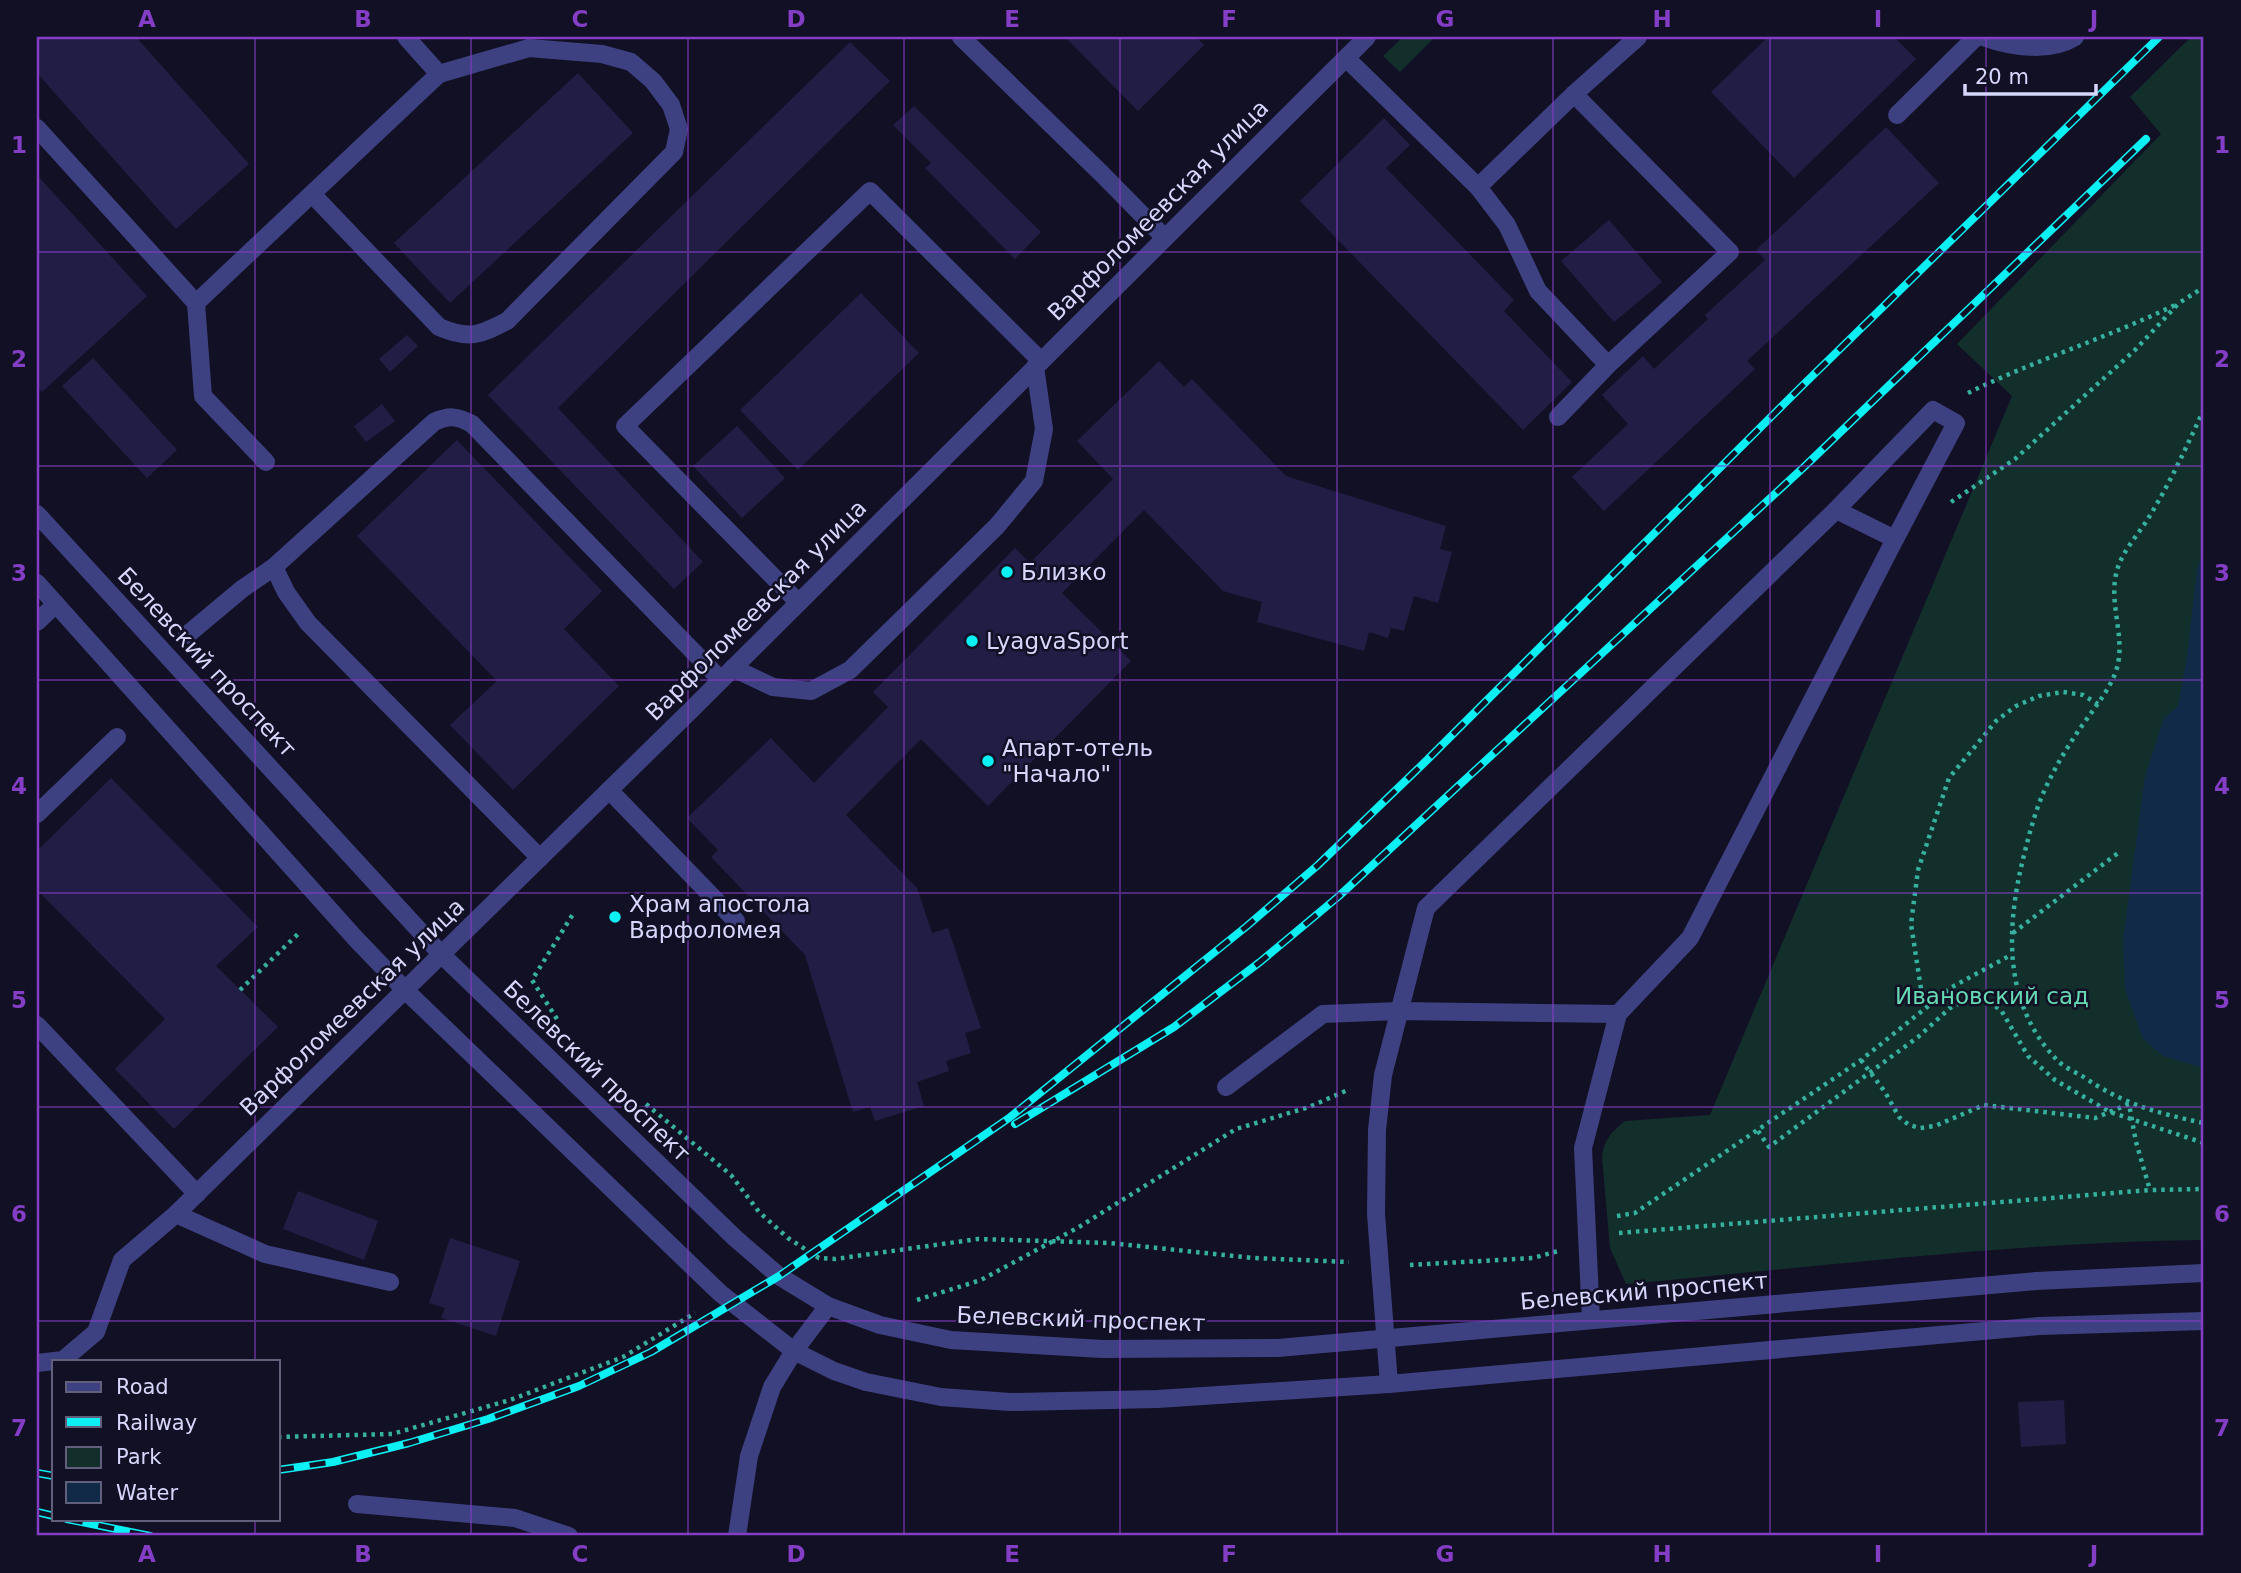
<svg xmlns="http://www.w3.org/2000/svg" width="2241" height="1573" font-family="'DejaVu Sans',sans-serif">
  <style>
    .green { fill: #132f2b }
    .water { fill: #112a48 }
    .building { fill: #221d45 }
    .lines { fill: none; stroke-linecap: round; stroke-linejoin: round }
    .path { stroke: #36b1a0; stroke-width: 4.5; stroke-dasharray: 3.5 5; stroke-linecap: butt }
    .minor { stroke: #3e4181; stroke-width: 18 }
    .rail-casing { stroke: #0ceff3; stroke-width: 8 }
    .rail { stroke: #121025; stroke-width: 5; stroke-dasharray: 16; stroke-linecap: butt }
    .grid { fill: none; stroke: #843dc5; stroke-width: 2; stroke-opacity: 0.55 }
    .poi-dot { fill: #0ceff3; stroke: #121025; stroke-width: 2.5 }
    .labels { text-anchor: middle; stroke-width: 5; stroke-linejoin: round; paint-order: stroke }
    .street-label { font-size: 23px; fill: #d7d6fd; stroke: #121025 }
    .poi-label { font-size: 23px; fill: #d7d6fd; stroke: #121025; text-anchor: start }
    .park-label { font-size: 23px; fill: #65dab3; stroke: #121025 }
    .neatline { fill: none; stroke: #843dc5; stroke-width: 2.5 }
    .grid-label { font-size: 23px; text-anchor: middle; font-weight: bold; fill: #843dc5 }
  </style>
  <rect width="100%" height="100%" fill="#121025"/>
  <!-- green -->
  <g class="green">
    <polygon points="1403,37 1435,37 1400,72 1383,56"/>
    <path d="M2191,37H2204V1240C2013,1242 1817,1267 1626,1284L1610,1248L1602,1157C1604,1140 1611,1132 1625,1121L1710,1115L2012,396L1957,344L2161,134L2130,97Z"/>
  </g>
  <!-- water -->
  <polygon class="water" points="2204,548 2204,1068 2163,1056 2143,1039 2125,989 2123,940 2145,776 2164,718 2178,706 2187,657 2197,569"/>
  <!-- building -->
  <g class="building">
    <polygon points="37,37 136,37 249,164 176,229 37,73"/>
    <polygon points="1065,37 1196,37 1204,45 1138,111"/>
    <polygon points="1768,37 1894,37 1916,59 1794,178 1711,92"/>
    <polygon points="850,42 890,81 558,408 703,562 674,589 488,395"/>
    <polygon points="578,73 633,133 450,303 394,243"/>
    <polygon points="914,106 1041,232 1015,259 925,168 931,163 893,125"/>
    <polygon points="1384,118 1410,145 1386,168 1514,300 1504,311 1572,382 1523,430 1300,201"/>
    <polygon points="1886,127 1939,183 1747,361 1755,369 1604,511 1572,477 1628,424 1602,395 1643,356 1654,369 1708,319 1705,315 1765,260 1756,250"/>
    <polygon points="37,175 147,296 42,392 37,386"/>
    <polygon points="1609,220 1662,282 1614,322 1561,261"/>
    <polygon points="861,293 919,353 798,470 740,410"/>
    <polygon points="407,335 418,346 390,372 379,359"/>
    <polygon points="93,358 177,450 147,478 62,386"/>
    <polygon points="1159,361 1184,387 1192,379 1286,476 1446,526 1440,549 1452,552 1438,603 1414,596 1404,631 1391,628 1388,638 1369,632 1364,651 1257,622 1262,602 1223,591 1144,510 1062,593 1131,661 988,806 921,739 846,815 917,888 932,933 948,928 981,1028 965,1033 971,1053 946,1061 949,1071 917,1082 924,1106 875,1121 870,1107 853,1112 805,955 711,857 718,850 687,818 771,738 814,783 888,707 873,692 1015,548 1030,563 1113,479 1077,441"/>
    <polygon points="382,404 395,421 366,442 354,426"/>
    <polygon points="737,426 785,478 742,518 693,466"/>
    <polygon points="457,440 602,591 564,629 619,686 513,790 450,725 497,681 357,536"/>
    <polygon points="111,778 258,927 216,966 278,1027 174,1129 115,1069 165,1019 37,890 37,851"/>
    <polygon points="298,1191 378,1221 364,1260 283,1229"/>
    <polygon points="450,1238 520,1261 496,1336 441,1318 445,1308 429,1303"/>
    <polygon points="2064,1400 2066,1444 2021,1447 2018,1402"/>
  </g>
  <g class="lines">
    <!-- path -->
    <g class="path">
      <path d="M1968,393C2035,360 2107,338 2175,305"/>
      <path d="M2204,409C2187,446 2170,483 2149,517C2140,532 2127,546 2120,562C2104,598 2128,636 2116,671C2110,688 2099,702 2089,716C2072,739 2057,763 2045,789C2035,811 2029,835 2023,859C2006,929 2003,1003 2056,1059C2062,1066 2073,1071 2082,1076C2123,1104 2156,1113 2204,1123"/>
      <polyline points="1951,502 2015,459 2135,350 2179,303 2204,287"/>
      <polyline points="2013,933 2118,853"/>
      <polyline points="240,990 300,932"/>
      <polyline points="1931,1002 1921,989 1911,924 1918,870 1949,778 1996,721 2016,706 2039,696 2063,692 2083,695 2098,704"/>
      <polyline points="557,1019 532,980 573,914"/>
      <polyline points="1861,1060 1885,1092 1899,1117 1909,1125 1920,1128 1935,1126 1984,1105 2095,1118 2129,1104 2136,1142 2150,1190"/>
      <polyline points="646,1104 731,1175 759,1212 788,1238 819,1258 835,1259 978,1239 1110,1243 1253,1258 1349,1262"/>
      <polyline points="1758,1131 1769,1147 1918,1037 1950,1008 1968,999 1984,999 2001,1010 2028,1056 2055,1080 2110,1112 2204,1143"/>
      <polyline points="1617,1216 1635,1213 1861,1060 1952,987 2011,955"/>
      <polyline points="1619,1233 2150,1190 2204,1189"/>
      <polyline points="1410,1265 1533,1258 1558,1251"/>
      <polyline points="917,1300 981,1280 1079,1227 1236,1129 1309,1107 1350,1089"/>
      <polyline points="278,1437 392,1434 510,1400 623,1357 695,1313"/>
    </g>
    <!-- minor -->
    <g class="minor">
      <polyline points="961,37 1102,174 1165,238"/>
      <path d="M1983,37C2011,47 2049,53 2075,37"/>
      <polyline points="1346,58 1478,187 1507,225 1538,291 1608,365"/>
      <polyline points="1897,115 1976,37"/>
      <polyline points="37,128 196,303 203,396 266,462"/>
      <polyline points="1478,187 1574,94 1638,37"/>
      <path d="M312,194L439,327C469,340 480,335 507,321L674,152L679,129L671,105L653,81L631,62L602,54L529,48L439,74L406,37"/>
      <polyline points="196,303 439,74"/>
      <polyline points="1558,417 1608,365 1730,252 1574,94"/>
      <polyline points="1836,510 1933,410 1956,423 1895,539"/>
      <polyline points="37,514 441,954 735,1238 779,1276 828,1306 880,1325 951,1340 1102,1349 1278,1348 2036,1281 2204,1273"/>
      <polyline points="274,567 286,592 308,623 540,858"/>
      <polyline points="37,583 356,939 405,990 720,1293 794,1351 834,1371 866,1382 941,1397 1010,1402 1157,1399 1389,1384 2039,1326 2204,1321"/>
      <polyline points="798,602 625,426 870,191 1041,361"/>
      <polyline points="37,622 56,604"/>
      <path d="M187,635L242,589L274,567L434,422C449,415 457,416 472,424L720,679"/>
      <polyline points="733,668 773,687 811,691 850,670 997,526 1034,481 1044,429 1035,367"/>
      <polyline points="609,790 736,921"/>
      <polyline points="37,814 117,737"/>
      <polyline points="37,1025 197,1194"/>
      <polyline points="1226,1087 1323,1014 1399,1011 1618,1014"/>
      <polyline points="176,1214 265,1254 390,1282"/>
      <polyline points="37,1363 63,1360 96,1332 122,1260 176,1214 690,711 1367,37"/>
      <polyline points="1389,1384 1376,1214 1377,1130 1383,1075 1426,908 1836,510 1895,539 1690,938 1618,1014 1583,1148 1591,1320"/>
      <polyline points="357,1504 515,1518 569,1536"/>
      <polyline points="737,1536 749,1456 772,1387 794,1351 828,1306"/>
    </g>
    <defs>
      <g id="rail">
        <polyline points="1015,1124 1174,1027 1260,962 1339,896 1804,467 2146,139"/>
        <polyline points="278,1470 333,1462 409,1443 488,1419 579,1386 651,1352 779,1276 1009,1118 1247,926 1318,865 1427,760 1801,387 2159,37"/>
        <polyline points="37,1473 54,1476"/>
        <polyline points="37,1512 54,1516"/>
        <polyline points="67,1519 150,1536"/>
      </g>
    </defs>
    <!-- rail casing -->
    <use href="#rail" class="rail-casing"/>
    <!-- rail -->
    <use href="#rail" class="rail"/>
  </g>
  <!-- grid -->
  <path class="grid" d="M255,37V1361M471,37V1536M688,37V1536M904,37V1536M1120,37V1536M1337,37V1536M1553,37V1536M1770,37V1536M1986,37V1536M37,252H2204M37,466H2204M37,680H2204M37,893H2204M37,1107H2204M37,1321H2204M255,1519V1536"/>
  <!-- markers -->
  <g class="poi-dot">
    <circle cx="1007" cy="572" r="7"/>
    <circle cx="972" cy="641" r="7"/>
    <circle cx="988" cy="761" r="7"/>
    <circle cx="615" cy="917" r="7"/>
  </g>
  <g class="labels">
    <!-- street labels -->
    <g class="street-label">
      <text transform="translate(1158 210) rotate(-45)" y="8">Варфоломеевская улица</text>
      <text transform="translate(756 610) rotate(-45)" y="8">Варфоломеевская улица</text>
      <text transform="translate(207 662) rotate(47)" y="8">Белевский проспект</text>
      <text transform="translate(352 1007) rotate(-44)" y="8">Варфоломеевская улица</text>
      <text transform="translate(597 1071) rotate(44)" y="8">Белевский проспект</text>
      <text transform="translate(1644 1291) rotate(-5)" y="8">Белевский проспект</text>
      <text transform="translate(1081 1319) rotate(2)" y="8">Белевский проспект</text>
    </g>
    <!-- poi labels -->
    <g class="poi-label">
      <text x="1021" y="580">Близко</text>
      <text x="986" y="649">LyagvaSport</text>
      <text x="1002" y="756">Апарт-отель<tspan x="1002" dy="26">"Начало"</tspan></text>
      <text x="629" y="912">Храм апостола<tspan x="629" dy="26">Варфоломея</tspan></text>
    </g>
    <!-- park labels -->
    <g class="park-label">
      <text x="1992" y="1004">Ивановский сад</text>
    </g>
  </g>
  <!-- border -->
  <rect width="2241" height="1573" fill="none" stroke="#121025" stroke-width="77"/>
  <!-- legend -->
  <rect x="52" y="1360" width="228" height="161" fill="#121025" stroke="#615f7b" stroke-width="2"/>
  <rect x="66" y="1382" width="35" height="10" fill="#3e4181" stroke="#615f7b" stroke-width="2"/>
  <text x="116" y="1394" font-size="21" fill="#d7d6fd">Road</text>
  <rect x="66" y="1417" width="35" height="10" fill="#0ceff3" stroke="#615f7b" stroke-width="2"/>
  <text x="116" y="1430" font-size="21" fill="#d7d6fd">Railway</text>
  <rect x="66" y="1447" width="35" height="21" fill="#132f2b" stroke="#615f7b" stroke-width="2"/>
  <text x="116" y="1464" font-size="21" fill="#d7d6fd">Park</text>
  <rect x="66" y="1482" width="35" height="21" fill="#112a48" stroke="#615f7b" stroke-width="2"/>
  <text x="116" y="1500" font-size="21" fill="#d7d6fd">Water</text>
  <!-- scale -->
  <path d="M1965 84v10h131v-10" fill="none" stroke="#d7d6fd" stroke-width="3.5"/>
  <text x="1975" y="84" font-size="21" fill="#d7d6fd" stroke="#121025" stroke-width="5" paint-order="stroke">20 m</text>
  <rect x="38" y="38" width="2164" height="1496" class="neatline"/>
  <g class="grid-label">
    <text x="147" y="27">A</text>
    <text x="363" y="27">B</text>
    <text x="580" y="27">C</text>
    <text x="796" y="27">D</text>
    <text x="1012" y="27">E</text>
    <text x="1229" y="27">F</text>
    <text x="1445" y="27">G</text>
    <text x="1662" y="27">H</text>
    <text x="1878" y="27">I</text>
    <text x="2094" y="27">J</text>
    <text x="19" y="153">1</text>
    <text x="2222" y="153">1</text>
    <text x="19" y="367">2</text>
    <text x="2222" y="367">2</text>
    <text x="19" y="581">3</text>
    <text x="2222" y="581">3</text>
    <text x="19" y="794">4</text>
    <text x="2222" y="794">4</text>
    <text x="19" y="1008">5</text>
    <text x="2222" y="1008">5</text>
    <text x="19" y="1222">6</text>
    <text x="2222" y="1222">6</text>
    <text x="19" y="1436">7</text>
    <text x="2222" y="1436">7</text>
    <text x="147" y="1562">A</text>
    <text x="363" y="1562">B</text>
    <text x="580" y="1562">C</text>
    <text x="796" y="1562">D</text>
    <text x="1012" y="1562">E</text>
    <text x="1229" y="1562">F</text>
    <text x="1445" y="1562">G</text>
    <text x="1662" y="1562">H</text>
    <text x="1878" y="1562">I</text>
    <text x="2094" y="1562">J</text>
  </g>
</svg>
